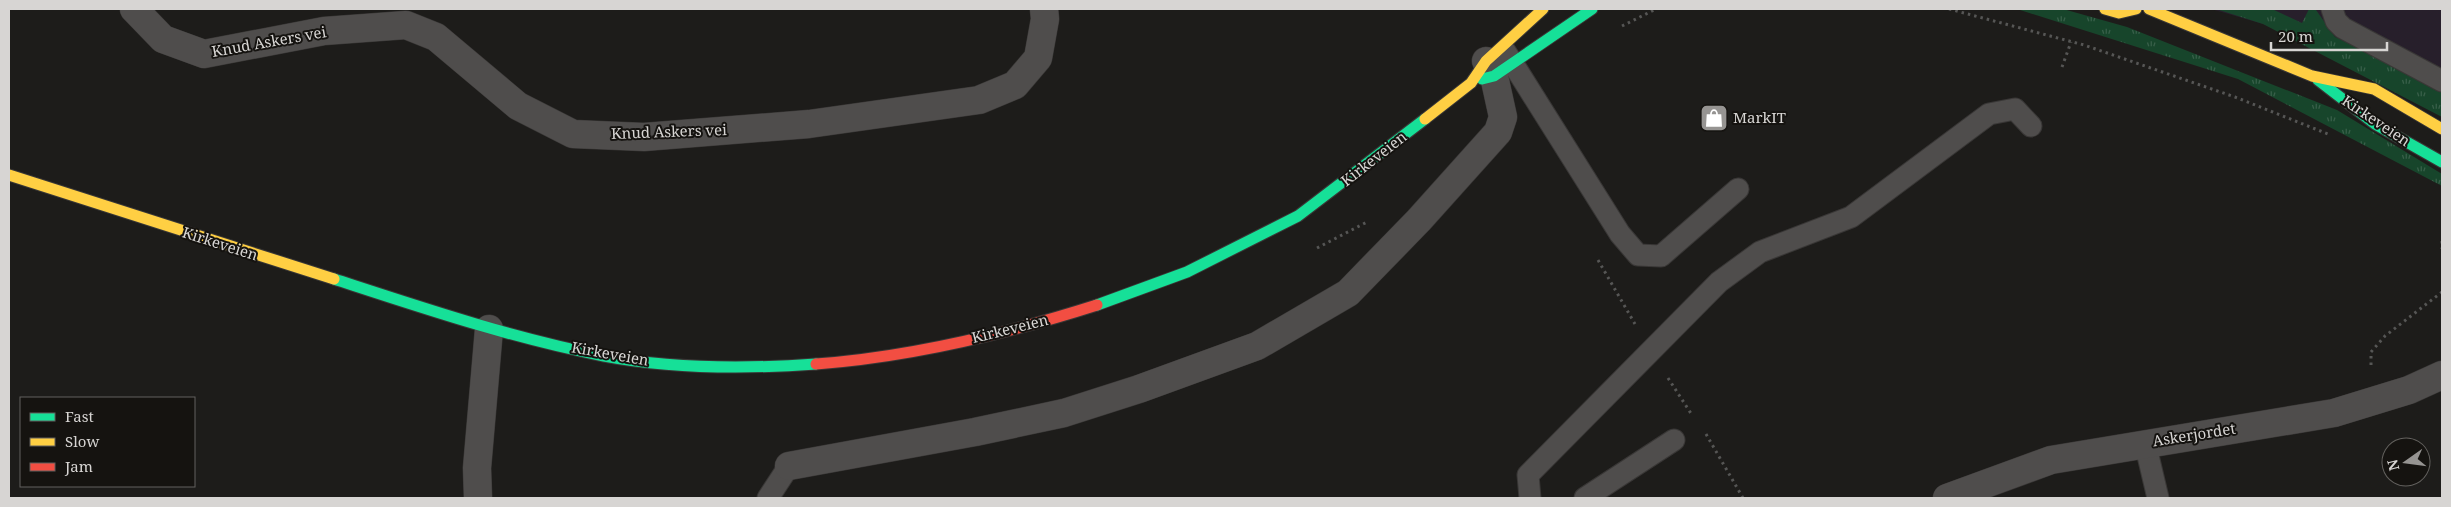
<svg xmlns="http://www.w3.org/2000/svg" width="2451" height="507" font-family="'Noto Serif',serif">
  <style>
    .commercial { fill: #271f2b }
    .grass { fill: url(#grass-tufts) }
    .lines { fill: none; stroke-linecap: round; stroke-linejoin: round }
    .lane-casing { stroke: #393736; stroke-width: 23 }
    .street-casing { stroke: #393736; stroke-width: 29 }
    .fast-casing { stroke: #393736; stroke-width: 13 }
    .slow-casing { stroke: #393736; stroke-width: 13 }
    .jam-casing { stroke: #393736; stroke-width: 13 }
    .path { stroke: #565655; stroke-width: 3; stroke-dasharray: 2.5 4; stroke-linecap: butt }
    .lane { stroke: #4f4d4c; stroke-width: 21 }
    .street { stroke: #4f4d4c; stroke-width: 28 }
    .fast { stroke: #16e098; stroke-width: 11 }
    .slow { stroke: #ffcf43; stroke-width: 11 }
    .jam { stroke: #f24e42; stroke-width: 11 }
    .labels { text-anchor: middle; stroke-width: 4; stroke-linejoin: round; paint-order: stroke }
    .street-label { font-size: 15px; fill: #d7d5d3; stroke: #151310 }
    .poi-label { font-size: 15px; fill: #d7d5d3; stroke: #151310; text-anchor: start }
  </style>
  <defs>
    <pattern id="grass-tufts" width="24" height="20" patternUnits="userSpaceOnUse" patternTransform="scale(1.25)"><rect width="24" height="20" fill="#17452b"/><path d="M3 7l-1-3M5 7V3M7 7l1-3M15 17l-1-3M17 17v-4M19 17l1-3" fill="none" stroke="#385f49"/></pattern>
  </defs>
  <rect width="100%" height="100%" fill="#1d1c1a"/>
  <!-- commercial -->
  <polygon class="commercial" points="2211,9 2442,9 2442,96 2263,24"/>
  <!-- grass -->
  <g class="grass">
    <polygon points="2017,9 2063,9 2127,27 2337,110 2442,174 2442,186 2238,79"/>
    <polygon points="2216,9 2272,9 2302,23 2309,9 2316,10 2335,37 2377,55 2442,90 2442,117 2263,24"/>
  </g>
  <g class="lines">
    <defs>
      <g id="lane">
        <polyline points="2332,9 2336,21 2343,28 2442,81"/>
        <polyline points="1505,51 1620,234 1638,255 1661,256 1738,189"/>
        <polyline points="2145,443 2158,498"/>
        <polyline points="768,498 789,466"/>
        <polyline points="1530,498 1528,475 1719,282 1760,252 1851,217 1989,114 2015,109 2031,126"/>
        <polyline points="1585,498 1674,440"/>
      </g>
      <g id="street">
        <polyline points="134,9 163,39 204,54 324,31 406,25 436,37 518,106 573,134 644,137 809,124 979,100 1015,85 1038,58 1045,19 1044,9"/>
        <polyline points="789,466 975,432 1064,413 1139,389 1257,346 1348,293 1419,220 1498,132 1503,117 1494,76 1486,61"/>
        <polyline points="478,498 477,468 489,329"/>
        <polyline points="1947,498 2051,460 2334,413 2409,390 2442,375"/>
      </g>
      <g id="fast">
        <polyline points="1482,79 1494,76 1592,9"/>
        <polyline points="2318,80 2375,124 2442,162"/>
        <path d="M334,279C423,308 512,338 604,356C673,369 746,369 816,364"/>
        <polyline points="1097,305 1187,272 1298,216 1425,119"/>
      </g>
      <g id="slow">
        <polyline points="2105,9 2119,13 2136,9"/>
        <polyline points="2149,9 2312,76 2374,89 2442,129"/>
        <polyline points="1425,119 1471,83 1486,61 1543,9"/>
        <polyline points="9,175 334,279"/>
      </g>
      <path id="jam" d="M816,364C910,357 1006,334 1097,305"/>
    </defs>
    <!-- lane casing -->
    <use href="#lane" class="lane-casing"/>
    <!-- street casing -->
    <use href="#street" class="street-casing"/>
    <!-- fast casing -->
    <use href="#fast" class="fast-casing"/>
    <!-- slow casing -->
    <use href="#slow" class="slow-casing"/>
    <!-- jam casing -->
    <use href="#jam" class="jam-casing"/>
    <!-- path -->
    <g class="path">
      <polyline points="1949,9 2084,45 2235,97 2328,134"/>
      <polyline points="1622,26 1656,9"/>
      <polyline points="2062,67 2071,42"/>
      <polyline points="2442,241 2442,249"/>
      <polyline points="1317,248 1367,222"/>
      <polyline points="1598,260 1635,324"/>
      <polyline points="2371,365 2371,352 2385,336 2442,292"/>
      <polyline points="1668,378 1692,415"/>
      <polyline points="1706,434 1743,498"/>
    </g>
    <!-- lane -->
    <use href="#lane" class="lane"/>
    <!-- street -->
    <use href="#street" class="street"/>
    <!-- fast -->
    <use href="#fast" class="fast"/>
    <!-- slow -->
    <use href="#slow" class="slow"/>
    <!-- jam -->
    <use href="#jam" class="jam"/>
  </g>
  <!-- icons -->
  <defs>
    <symbol id="shop-square" viewBox="-11 -11 22 22"><rect x="-9" y="-9" width="18" height="18" rx="4" fill="#969492" stroke="#151310"/><path d="M-5-2.5h2.3a2.7 3.5 0 0 1 5.4 0H5L5.5 6h-11ZM-1.5-2.5h3a1.5 2.3 0 0 0-3 0Z" fill="#fff"/></symbol>
  </defs>
  <g fill-rule="evenodd">
    <use href="#shop-square" x="1698" y="102" width="32" height="32"/>
  </g>
  <g class="labels">
    <!-- street labels -->
    <g class="street-label">
      <text transform="translate(269 42) rotate(-10)" y="5">Knud Askers vei</text>
      <text transform="translate(2376 121) rotate(34)" y="5">Kirkeveien</text>
      <text transform="translate(669 132) rotate(-2)" y="5">Knud Askers vei</text>
      <text transform="translate(1374 159) rotate(-38)" y="5">Kirkeveien</text>
      <text transform="translate(220 244) rotate(18)" y="5">Kirkeveien</text>
      <text transform="translate(1010 329) rotate(-14)" y="5">Kirkeveien</text>
      <text transform="translate(610 354) rotate(10)" y="5">Kirkeveien</text>
      <text transform="translate(2194 435) rotate(-9)" y="5">Askerjordet</text>
    </g>
    <!-- poi labels -->
    <g class="poi-label">
      <text x="1733" y="123">MarkIT</text>
    </g>
  </g>
  <!-- border -->
  <rect width="2451" height="507" fill="none" stroke="#d7d5d3" stroke-width="20"/>
  <!-- legend -->
  <rect x="20" y="397" width="175" height="90" fill="#151310" stroke="#63615e"/>
  <rect x="30" y="413" width="25" height="8" fill="#16e098" stroke="#63615e"/>
  <text x="65" y="422" font-size="15" fill="#d7d5d3">Fast</text>
  <rect x="30" y="438" width="25" height="8" fill="#ffcf43" stroke="#63615e"/>
  <text x="65" y="447" font-size="15" fill="#d7d5d3">Slow</text>
  <rect x="30" y="463" width="25" height="8" fill="#f24e42" stroke="#63615e"/>
  <text x="65" y="472" font-size="15" fill="#d7d5d3">Jam</text>
  <!-- north arrow -->
  <g transform="translate(2406 462) rotate(256)"><circle r="24" fill="#151310" stroke="#63615e"/>
  <path d="M0-4L9 19L0 12L-9 19Z" fill="#969492"/>
  <text y="-8" font-size="14" font-weight="bold" text-anchor="middle" fill="#d7d5d3">N</text>
  </g>
  <!-- scale -->
  <path d="M2271 42v8h116v-8" fill="none" stroke="#d7d5d3" stroke-width="2.5"/>
  <text x="2278" y="42" font-size="15" fill="#d7d5d3" stroke="#151310" stroke-width="4" paint-order="stroke">20 m</text>
</svg>
